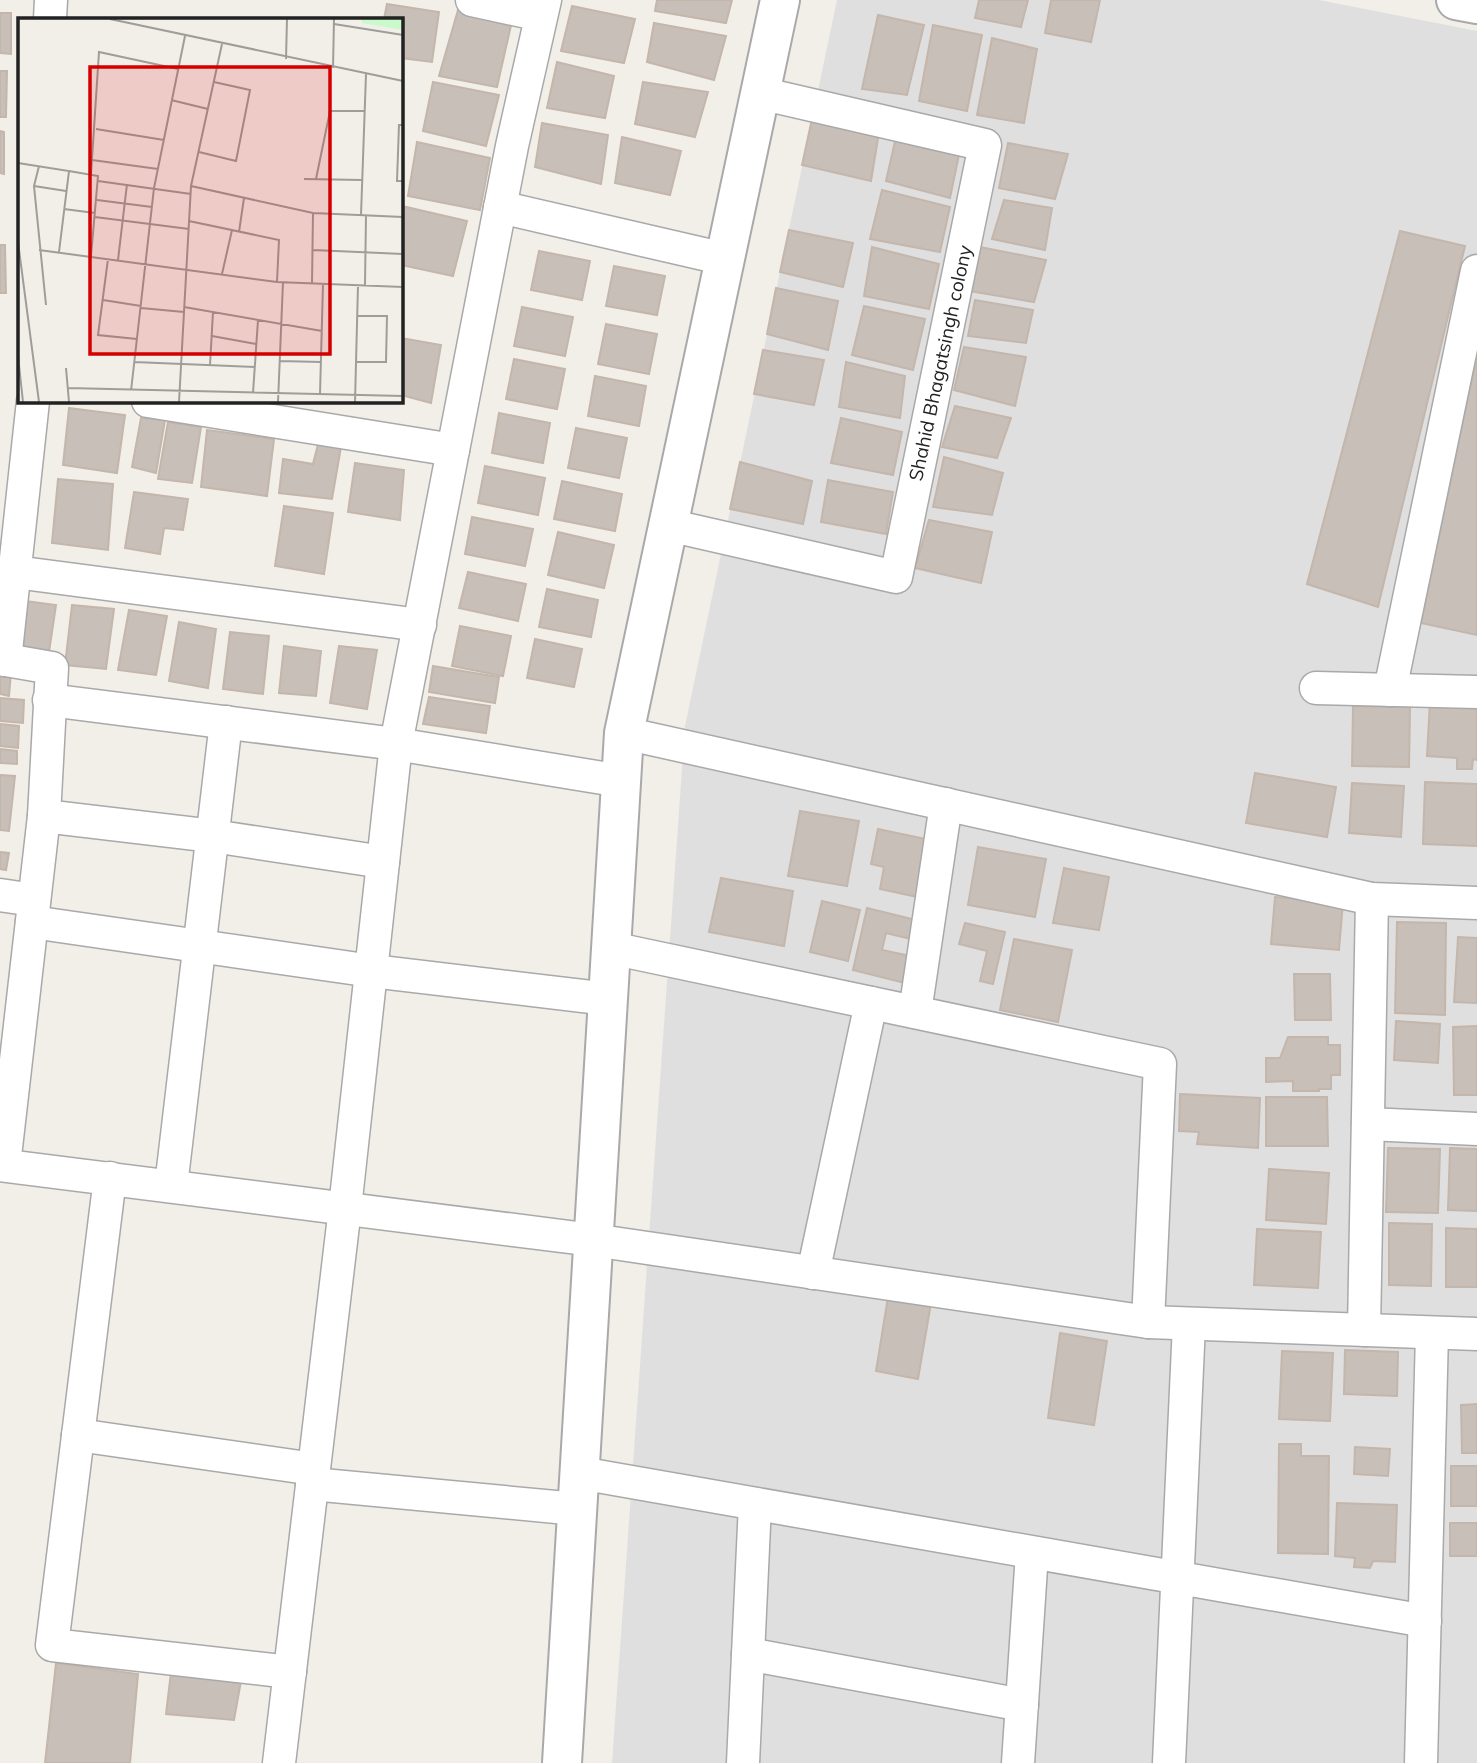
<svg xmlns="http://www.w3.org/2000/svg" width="1477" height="1763" font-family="Mulish,sans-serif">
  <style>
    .residential { fill: #e0dfdf }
    .building { fill: #c7bfb8; stroke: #c4b6ab; stroke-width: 2 }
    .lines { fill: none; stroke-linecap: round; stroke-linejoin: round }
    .minor-casing { stroke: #a9a9a9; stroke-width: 35 }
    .tertiary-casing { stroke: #a9a9a9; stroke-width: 42 }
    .minor { stroke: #fff; stroke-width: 32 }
    .tertiary { stroke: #fff; stroke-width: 38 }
    .labels { text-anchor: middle; stroke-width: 6; stroke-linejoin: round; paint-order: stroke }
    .street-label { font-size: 19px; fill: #222; stroke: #fff }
    .inset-road { fill: none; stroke: #9f9d99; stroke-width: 2 }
    .view { fill: #d40000; fill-opacity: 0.15; stroke: #d40000; stroke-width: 3.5 }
    .inset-edge { fill: none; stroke: #222; stroke-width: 3.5 }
  </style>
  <rect width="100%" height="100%" fill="#f2efe9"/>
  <!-- residential -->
  <polygon class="residential" points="837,0 1319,0 1477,31 1477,1763 612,1763 685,726"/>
  <!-- building -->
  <g class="building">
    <polygon points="657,0 732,0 726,23 655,11"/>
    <polygon points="979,0 1028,0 1021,27 975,18"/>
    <polygon points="1051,0 1100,0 1091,42 1045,33"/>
    <polygon points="387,4 439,12 432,62 401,58 401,19 384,19"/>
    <polygon points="572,6 635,19 624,63 561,51"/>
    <polygon points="458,10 512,21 497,87 439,76"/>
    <polygon points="0,13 11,13 11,54 0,53"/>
    <polygon points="878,15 924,25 907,95 862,89"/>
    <polygon points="654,23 726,36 714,80 647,62"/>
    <polygon points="933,25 982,35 967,111 919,101"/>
    <polygon points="992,38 1037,49 1024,123 977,115"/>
    <polygon points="557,62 614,76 605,118 547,108"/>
    <polygon points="0,71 7,71 6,117 0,117"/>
    <polygon points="433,82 499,95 486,146 423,131"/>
    <polygon points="643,82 708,92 695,137 635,124"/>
    <polygon points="812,119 879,132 871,181 802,165"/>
    <polygon points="542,123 608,135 601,184 535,167"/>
    <polygon points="0,131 4,132 4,174 0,173"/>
    <polygon points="622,137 681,151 670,195 615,183"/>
    <polygon points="896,137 960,150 950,198 886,181"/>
    <polygon points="417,142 490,158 480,210 408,196"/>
    <polygon points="1008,143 1068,154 1055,199 999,188"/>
    <polygon points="882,190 950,207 940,252 870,239"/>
    <polygon points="1004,200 1052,208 1045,250 992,239"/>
    <polygon points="402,206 467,221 453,276 401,265"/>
    <polygon points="789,230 853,243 843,287 780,272"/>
    <polygon points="1400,231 1465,246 1378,607 1307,584"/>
    <polygon points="0,245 5,245 6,293 0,293"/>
    <polygon points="872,247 939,264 929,309 864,296"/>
    <polygon points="980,247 1046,260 1034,302 969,291"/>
    <polygon points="539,251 590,261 582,300 531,290"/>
    <polygon points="614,266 665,276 657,315 606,306"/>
    <polygon points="776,288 838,301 828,350 767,334"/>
    <polygon points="975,300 1033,310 1026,343 968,336"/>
    <polygon points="864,306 925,319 913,370 852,355"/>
    <polygon points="522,307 573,317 565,356 514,346"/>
    <polygon points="606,324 657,334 649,374 598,364"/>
    <polygon points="401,338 441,345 431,403 401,395"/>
    <polygon points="964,347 1026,357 1015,406 954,390"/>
    <polygon points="763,350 824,360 814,405 754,394"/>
    <polygon points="1477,354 1477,635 1421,623"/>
    <polygon points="514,359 565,369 557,409 506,399"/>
    <polygon points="846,362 905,376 900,418 839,407"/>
    <polygon points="595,376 646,386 639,426 588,416"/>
    <polygon points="955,406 1011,418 997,458 942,447"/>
    <polygon points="69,408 125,415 117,473 63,465"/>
    <polygon points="499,413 550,423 543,463 492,453"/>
    <polygon points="141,418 165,420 156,473 132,467"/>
    <polygon points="841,418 902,432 893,475 831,463"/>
    <polygon points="168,422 201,427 192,483 158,479"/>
    <polygon points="576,428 627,438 619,478 568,468"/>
    <polygon points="207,430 274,439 267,496 201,487"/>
    <polygon points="318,444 341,447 332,499 279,493 283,459 313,464"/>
    <polygon points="944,457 1003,473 992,515 933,507"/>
    <polygon points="740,462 812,481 803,524 730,509"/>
    <polygon points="355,463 404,470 400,520 348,512"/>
    <polygon points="485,466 545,478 538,515 478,503"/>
    <polygon points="58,479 113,484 108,550 52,543"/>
    <polygon points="828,480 893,492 886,534 821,522"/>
    <polygon points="562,481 622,494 615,531 554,519"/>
    <polygon points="134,492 188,499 183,530 164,528 160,554 125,548"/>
    <polygon points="284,506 333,513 324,574 275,566"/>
    <polygon points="472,517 533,529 525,566 465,554"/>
    <polygon points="929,520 992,532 981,583 915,568"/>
    <polygon points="558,532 614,545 604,588 548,575"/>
    <polygon points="468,572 526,584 518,621 459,608"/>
    <polygon points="547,589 598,600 591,637 539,627"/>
    <polygon points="18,600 56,605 48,659 11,654"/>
    <polygon points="72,605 114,609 106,669 65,665"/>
    <polygon points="129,610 167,616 156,675 118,670"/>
    <polygon points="179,622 216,629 208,688 169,681"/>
    <polygon points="460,626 511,636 503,676 452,666"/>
    <polygon points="230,632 269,636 263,694 223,689"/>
    <polygon points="535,639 582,649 574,687 527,678"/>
    <polygon points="284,646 321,651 316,696 279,693"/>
    <polygon points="339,646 377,650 367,709 330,703"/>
    <polygon points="433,666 499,677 495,703 429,692"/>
    <polygon points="0,671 11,673 9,696 0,694"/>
    <polygon points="429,697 490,706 486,733 423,724"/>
    <polygon points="0,698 24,700 23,723 0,721"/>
    <polygon points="1430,701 1477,704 1477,760 1473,759 1472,769 1457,769 1457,758 1427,756"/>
    <polygon points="1353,706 1410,707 1409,767 1352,766"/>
    <polygon points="0,724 19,726 18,748 0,746"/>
    <polygon points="0,749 17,751 17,764 0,763"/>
    <polygon points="1255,773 1336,787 1327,837 1246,823"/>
    <polygon points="0,775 15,776 9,831 0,830"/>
    <polygon points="1425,782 1477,784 1477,846 1423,844"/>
    <polygon points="1352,783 1404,786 1401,837 1349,833"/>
    <polygon points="800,811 859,821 847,886 788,876"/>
    <polygon points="878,829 935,841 922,898 880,889 884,867 871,864"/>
    <polygon points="978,847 1046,859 1035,917 968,905"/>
    <polygon points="0,852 9,853 6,870 0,869"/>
    <polygon points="1064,868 1109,877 1099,930 1053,923"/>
    <polygon points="721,878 793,891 784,946 709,932"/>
    <polygon points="1275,897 1343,902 1339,950 1271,944"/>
    <polygon points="822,901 860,910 848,961 810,952"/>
    <polygon points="867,908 916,920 911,939 886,933 882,950 911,956 905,983 853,970"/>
    <polygon points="1397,922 1446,923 1445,1015 1395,1013"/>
    <polygon points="965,923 1005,932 993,984 980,981 987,951 959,944"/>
    <polygon points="1458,937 1477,938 1477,1003 1454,1002"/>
    <polygon points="1014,939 1072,950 1058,1022 1000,1010"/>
    <polygon points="1294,974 1330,974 1331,1020 1295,1020"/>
    <polygon points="1396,1021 1440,1024 1438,1063 1394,1060"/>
    <polygon points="1477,1026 1477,1095 1454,1095 1453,1027"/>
    <polygon points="1288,1037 1328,1037 1328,1045 1340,1045 1340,1075 1331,1075 1331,1089 1319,1089 1319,1091 1293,1091 1293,1081 1266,1082 1266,1058 1280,1058"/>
    <polygon points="1180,1094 1260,1098 1258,1148 1197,1144 1199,1132 1179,1131"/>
    <polygon points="1266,1097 1327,1097 1328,1146 1266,1146"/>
    <polygon points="1388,1148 1440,1149 1438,1213 1386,1212"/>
    <polygon points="1450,1148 1477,1149 1477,1211 1448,1210"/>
    <polygon points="1269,1169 1329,1173 1326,1224 1266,1220"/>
    <polygon points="1389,1223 1432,1224 1431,1286 1389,1285"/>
    <polygon points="1446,1228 1477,1229 1477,1287 1446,1287"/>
    <polygon points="1257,1229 1321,1232 1318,1288 1254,1285"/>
    <polygon points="888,1297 931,1303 918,1379 876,1371"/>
    <polygon points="1060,1333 1107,1341 1094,1425 1048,1418"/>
    <polygon points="1345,1350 1398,1352 1397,1396 1344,1394"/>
    <polygon points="1282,1351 1333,1353 1330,1421 1279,1419"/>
    <polygon points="1477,1404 1477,1453 1462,1453 1461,1405"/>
    <polygon points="1279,1444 1301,1444 1301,1456 1329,1456 1328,1554 1278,1553"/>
    <polygon points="1355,1447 1390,1449 1388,1476 1354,1474"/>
    <rect x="1451" y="1466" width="26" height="40"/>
    <polygon points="1337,1503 1397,1505 1395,1562 1373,1561 1370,1568 1354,1567 1355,1558 1335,1556"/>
    <rect x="1450" y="1523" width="27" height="33"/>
    <polygon points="56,1663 138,1674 130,1763 45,1763"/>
    <polygon points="171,1672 241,1681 234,1720 166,1714"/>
  </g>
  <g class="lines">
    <defs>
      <g id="minor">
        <polyline points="472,0 541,15"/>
        <polyline points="50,19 51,0"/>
        <polyline points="500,207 725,259"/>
        <polyline points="148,401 453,450"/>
        <polyline points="668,525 896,577 985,145 760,93"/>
        <polyline points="15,572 420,625"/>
        <polyline points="0,659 52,668 44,816 4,1165"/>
        <polyline points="5,660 33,401"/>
        <polyline points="1316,688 1477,692"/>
        <polyline points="1390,690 1477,271"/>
        <polyline points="49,700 396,744 621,781"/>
        <polyline points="624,733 1372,899 1477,903"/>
        <polyline points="44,816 213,836 383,862"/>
        <polyline points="0,895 34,900"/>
        <polyline points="32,922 372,971 608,999"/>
        <polyline points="611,948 1160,1064 1148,1322"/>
        <polyline points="915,1012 946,804"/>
        <polyline points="1368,1124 1477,1129"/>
        <polyline points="0,1165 593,1240 1148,1322 1477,1334"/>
        <polyline points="110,1178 52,1645 290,1672"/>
        <polyline points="171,1186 226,722"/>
        <polyline points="813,1273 871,1003"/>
        <polyline points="1364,1330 1372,899"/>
        <polyline points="78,1435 314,1469"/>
        <polyline points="580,1473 1425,1621"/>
        <polyline points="312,1484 577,1509"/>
        <polyline points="748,1654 1022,1705"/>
        <polyline points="279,1763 345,1208 396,744 512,146 545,0"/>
        <polyline points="743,1763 755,1504"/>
        <polyline points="1018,1763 1032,1553"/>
        <polyline points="1169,1763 1189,1324"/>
        <polyline points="1421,1763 1432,1333"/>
      </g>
      <g id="tertiary">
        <polyline points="1456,0 1477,4"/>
        <polyline points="562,1763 624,733 780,0"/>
      </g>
    </defs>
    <!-- minor casing -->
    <use href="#minor" class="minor-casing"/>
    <!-- tertiary casing -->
    <use href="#tertiary" class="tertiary-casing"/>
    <!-- minor -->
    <use href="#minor" class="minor"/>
    <!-- tertiary -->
    <use href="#tertiary" class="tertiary"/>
  </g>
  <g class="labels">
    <!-- street labels -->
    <g class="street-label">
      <text transform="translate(940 363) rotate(-78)" y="7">Shahid Bhagatsingh colony</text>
    </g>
  </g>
  <!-- overview -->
  <g transform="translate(18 18)">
    <rect width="385" height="385" fill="#f2efe9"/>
    <path d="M344,1H385V12L344,5Z" fill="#c8facc"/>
    <path class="inset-road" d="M92,1L385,63M316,6L385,17M268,41L269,1M315,50L316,1M153,82L190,91M385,107H381L379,163H385M78,111L146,122M181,134L218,143L232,72L196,64M74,142L140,151M0,145L51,153L41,234M21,148L16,168L28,287M51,153L80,158L73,238M73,156L81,34L160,51M286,161L344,162M298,161L312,93H347M80,163L173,176M16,168L48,173M173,168L295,195L385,199M79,182L134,189M46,191L77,195M343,197L348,56M77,199L171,211M171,203L261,222L259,264M221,214L226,180M0,224L21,384M21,232L259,264L385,269M295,232L385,236M90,241L80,317L119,321M100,242L109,166M204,256L214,212M294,265L295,195M347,267L348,197M85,282L123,288M166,289L304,313M123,290L166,294M194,318L238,326M0,338L5,384M262,343L303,344M116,344L237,349M338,344H368L369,298H339M192,347L195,294M48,350L51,384M50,370L385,378M113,373L136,170L167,18M235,375L240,302M302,376L305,266M161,384L173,168L204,26M260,384L265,264M337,384L340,267"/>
    <path class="view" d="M72,49H312V336H72Z"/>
    <rect width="385" height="385" class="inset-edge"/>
  </g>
</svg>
